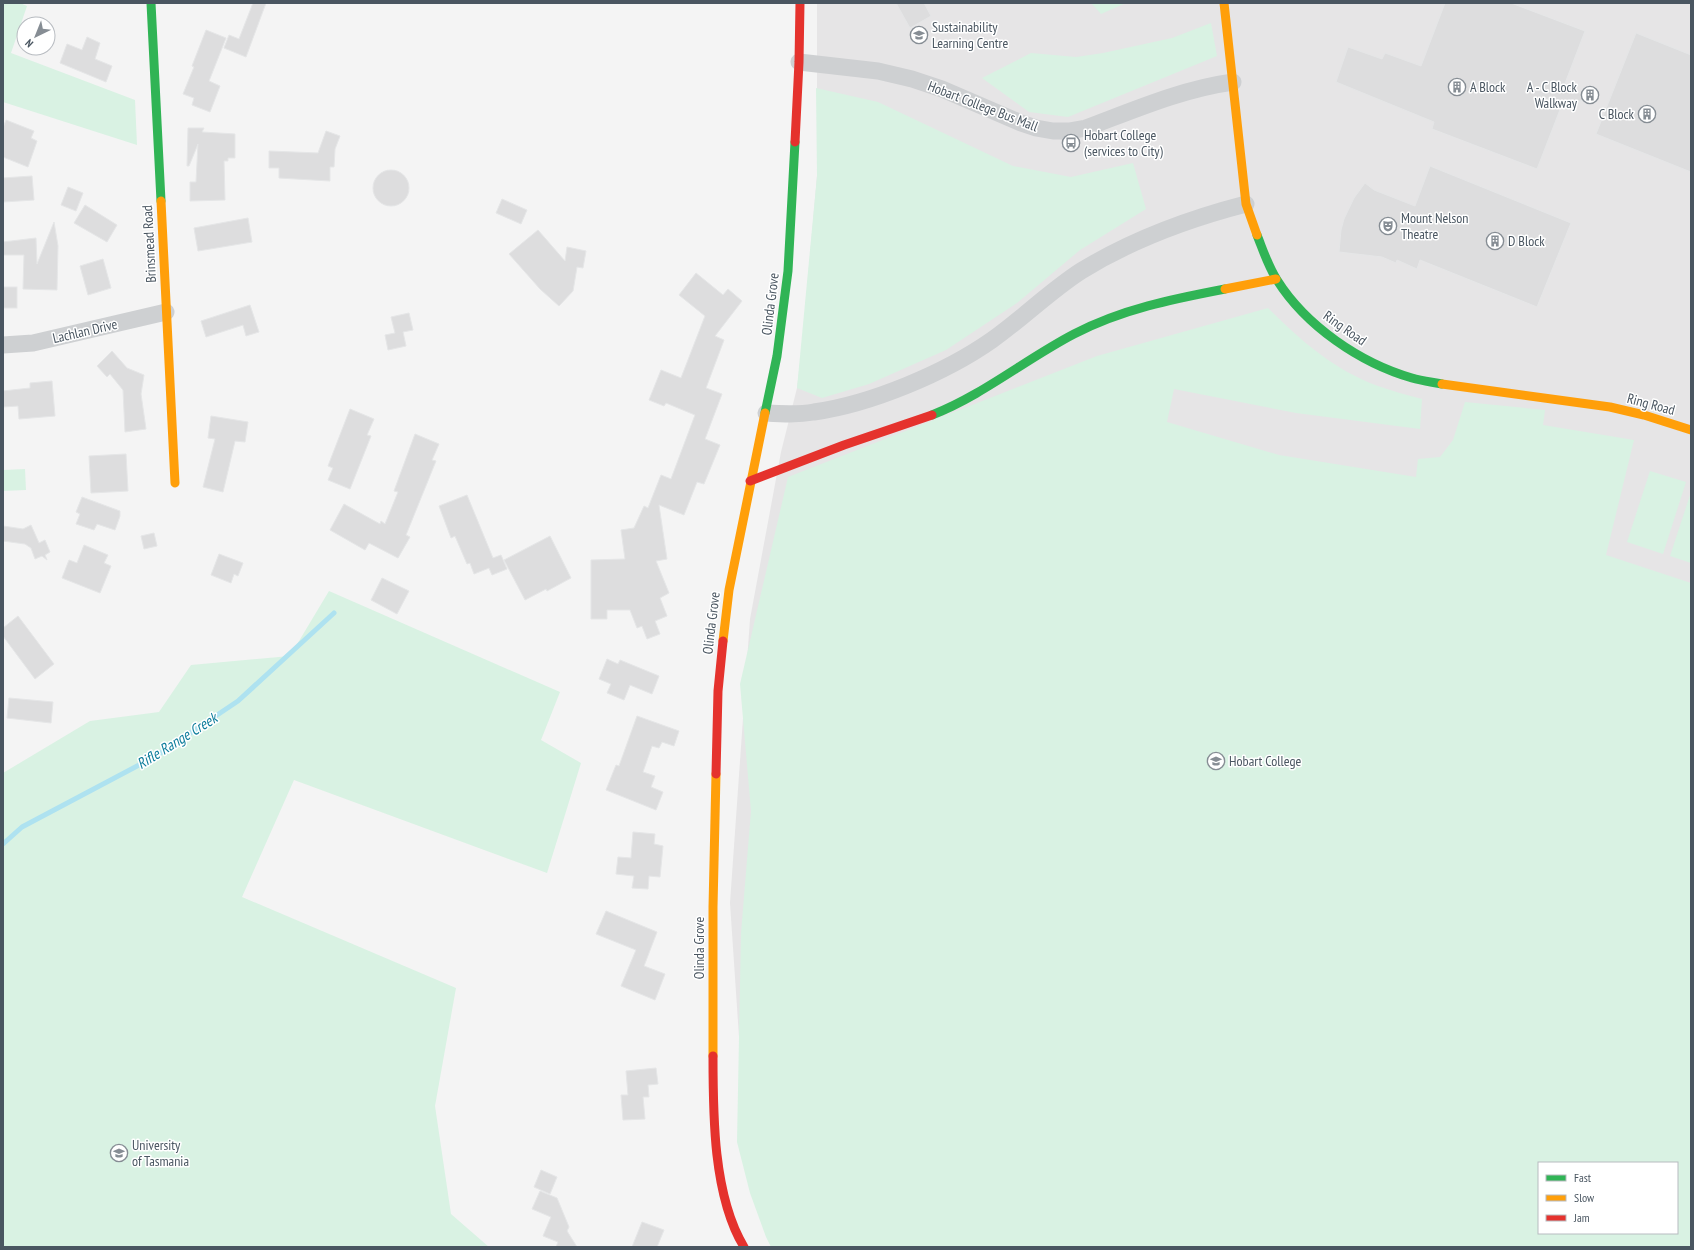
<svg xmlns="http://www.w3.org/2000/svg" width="1694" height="1250" font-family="'PT Sans Narrow',sans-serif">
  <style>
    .education { fill: #e6e5e6; fill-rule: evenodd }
    .green { fill: #d9f2e3; fill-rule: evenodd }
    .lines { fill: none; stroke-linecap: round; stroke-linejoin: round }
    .stream { stroke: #aee2f0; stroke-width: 5 }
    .building { fill: #ddddde; stroke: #e5e6e7 }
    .street { stroke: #ced0d2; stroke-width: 17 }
    .fast { stroke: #30b455; stroke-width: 9 }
    .slow { stroke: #ff9f0a; stroke-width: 9 }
    .jam { stroke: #e5322d; stroke-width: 9 }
    .labels { text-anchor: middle; stroke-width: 3; stroke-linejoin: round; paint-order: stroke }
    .poi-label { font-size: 14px; fill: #4a5661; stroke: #fff; text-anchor: start }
    .street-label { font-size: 14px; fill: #4a5661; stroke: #fff }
    .water-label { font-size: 15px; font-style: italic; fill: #0c7c9b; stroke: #fff }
  </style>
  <rect width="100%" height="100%" fill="#f4f4f4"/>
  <!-- education -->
  <path class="education" d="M817,3H1691V1247H934L746,1141L730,903L750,619L781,452L797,388L802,346L817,176ZM1539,1163H1677V1233H1539Z"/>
  <!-- green -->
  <g class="green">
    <polygon points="3,3 20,3 27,6 11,53 135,100 137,145 3,102"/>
    <polygon points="1091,3 1126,3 1101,14"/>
    <polygon points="1211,23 1217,56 1068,117 1029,112 982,78 1031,53 1076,57 1103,53 1172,38"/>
    <polygon points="816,88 878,102 1013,166 1071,177 1133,163 1146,209 1080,250 1017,303 946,350 869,384 822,398 797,388 817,176"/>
    <path d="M1268,308C1300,340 1334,370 1378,386C1392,391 1407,395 1422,399L1420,429L1296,413L1174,389L1167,422L1279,455L1416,477L1418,459L1440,457L1453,440L1465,402L1545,410L1543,425L1634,440L1606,555L1691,583V1247H771L766,1237L750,1193L737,1142L741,933L751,811L740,684L788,477L1097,356ZM1539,1163H1677V1233H1539Z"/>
    <polygon points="25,469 26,490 3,491 3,470"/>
    <polygon points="1650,471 1686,482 1663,554 1627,542"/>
    <polygon points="1691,492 1691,563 1670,556"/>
    <polygon points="329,591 560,692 541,740 581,763 547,873 294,780 242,897 456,988 435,1106 451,1214 489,1247 3,1247 3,773 90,721 159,712 191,665 290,656"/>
  </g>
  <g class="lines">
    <!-- stream -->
    <polyline class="stream" points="3,844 22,827 156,756 238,701 334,613"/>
  </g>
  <!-- building -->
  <g class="building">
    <polygon points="253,3 266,3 246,57 224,48 229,35 239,39"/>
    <polygon points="896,3 924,3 931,16 910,28"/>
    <polygon points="1445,3 1511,3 1585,31 1564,86 1590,98 1561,107 1537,169 1432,129 1434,122 1336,82 1348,47 1382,59 1385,53 1421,66"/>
    <polygon points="206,30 226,38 209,81 220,86 210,112 192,105 194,98 183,94 194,67 192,66"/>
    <polygon points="1636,33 1691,55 1691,172 1596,134"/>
    <polygon points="87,37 100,43 95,59 112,66 106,82 60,63 67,44 82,50"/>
    <polygon points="6,120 34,131 31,138 37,141 28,167 3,157 3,128"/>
    <polygon points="188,128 204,128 202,132 235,134 235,158 228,158 228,161 224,161 225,200 190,201 190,182 196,182 198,144 189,166 187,166"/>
    <polygon points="326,131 340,136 335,149 334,167 330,167 330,181 279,178 279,168 269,168 269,151 318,153"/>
    <polygon points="1430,166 1571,223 1537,307 1420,260 1417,269 1397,260 1396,263 1382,257 1339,252 1341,230 1344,219 1354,198 1365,183 1374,190 1415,206"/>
    <circle cx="391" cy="188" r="18"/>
    <polygon points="32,176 34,200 3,202 3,178"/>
    <polygon points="68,187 83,193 76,211 61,205"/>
    <polygon points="502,199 527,210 521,224 496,213"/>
    <polygon points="85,205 117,225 107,242 74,223"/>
    <polygon points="248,218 252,242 198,251 194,228"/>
    <polygon points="54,222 58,246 57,290 23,289 24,255 3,255 3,242 36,238 37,264"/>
    <polygon points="538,230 565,261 567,247 586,251 583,268 577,267 573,291 559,306 540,289 509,254"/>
    <polygon points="103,259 111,288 88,295 80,266"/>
    <polygon points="696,273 723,295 728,289 742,301 715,336 724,340 706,388 722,394 705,439 720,445 704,484 697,482 684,515 659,505 667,559 656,561 669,593 660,598 667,616 655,621 660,634 647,639 642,626 637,628 630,610 607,610 607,619 591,619 591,560 625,559 621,530 634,528 644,506 648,508 661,475 671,479 695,415 666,403 664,406 649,400 661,370 681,378 705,316 679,295"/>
    <rect x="3" y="287" width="14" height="21"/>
    <polygon points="250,305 259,332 246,336 243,325 206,337 201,321"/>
    <polygon points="409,313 413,330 403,332 406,346 388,350 385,335 395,333 391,317"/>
    <polygon points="112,351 127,368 144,375 141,394 146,429 125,432 123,390 110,374 107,377 97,366"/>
    <polygon points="52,381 55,416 19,419 18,406 3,407 3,391 30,388 30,383"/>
    <polygon points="350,409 374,419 367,435 371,436 350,489 328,480 333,468 328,466"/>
    <polygon points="211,416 248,422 245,442 235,441 223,492 203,487 215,439 208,438"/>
    <polygon points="415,434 439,444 432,460 436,461 406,535 410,537 398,558 369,543 365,550 330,530 344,504 380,524 381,521 385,524 398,492 394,491"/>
    <polygon points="126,454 128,491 91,493 89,456"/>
    <polygon points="467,495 493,558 501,555 507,569 492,575 489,568 474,574 470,563 467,564 455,536 451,538 439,506"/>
    <polygon points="82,497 120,511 120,516 115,530 97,524 94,530 76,524 80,514 76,512"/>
    <polygon points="31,525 39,543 45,540 50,552 45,555 47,560 42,556 35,559 31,548 25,544 3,541 3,526 23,529"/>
    <polygon points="154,533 157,546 144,549 141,536"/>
    <polygon points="550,536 571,578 547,591 546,589 525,600 504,560"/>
    <polygon points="84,545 108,555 104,563 111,566 100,593 62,578 69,560 77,563"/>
    <polygon points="219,554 243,563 238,576 234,574 231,583 211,575"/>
    <polygon points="382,578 409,591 397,614 371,600"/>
    <polygon points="18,616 54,664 35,679 3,636 3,628"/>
    <polygon points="607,659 618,664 620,660 659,676 652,694 630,685 624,700 607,693 611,684 599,679"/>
    <polygon points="9,698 53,702 51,723 7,718"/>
    <polygon points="637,716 679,731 674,746 662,742 659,748 652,746 643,772 655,776 651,787 663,792 656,810 606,790 616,765 619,766"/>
    <polygon points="633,832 655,834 654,844 663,846 660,877 649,876 648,889 632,888 634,876 616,874 618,857 631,858"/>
    <polygon points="606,911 657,932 644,966 665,974 655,1000 621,986 636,950 596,934"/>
    <polygon points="656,1068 658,1084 648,1085 649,1097 643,1097 645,1119 623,1120 621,1095 628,1095 626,1071"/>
    <polygon points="541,1170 557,1177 550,1194 534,1187"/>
    <polygon points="540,1191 557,1198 569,1227 567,1231 577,1247 556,1247 558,1242 543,1236 551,1217 532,1209"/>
    <polygon points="642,1222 664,1230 657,1247 632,1247"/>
  </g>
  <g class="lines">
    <!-- street -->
    <g class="street">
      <path d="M799,62L878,71L912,79L942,89L1021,123L1036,128L1053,131H1069L1086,128C1134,110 1182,89 1233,82"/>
      <polyline points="3,345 33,343 166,312"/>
      <path d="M766,413C782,414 798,415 814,412C871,404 945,373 992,340C1023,318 1050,291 1081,271C1133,239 1188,219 1246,204"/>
    </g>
    <!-- fast -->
    <g class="fast">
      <polyline points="151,3 161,201"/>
      <path d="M1257,235C1263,250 1268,266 1277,280C1306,326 1360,363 1412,378C1422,381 1432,382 1442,384"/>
      <polyline points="765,413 777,356 788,271 795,142"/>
      <path d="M932,415C983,395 1026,359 1074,334C1122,309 1173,299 1225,289"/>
    </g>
    <!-- slow -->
    <g class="slow">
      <polyline points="1224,3 1246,204 1257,235"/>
      <polyline points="161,201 175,483"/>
      <polyline points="1225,289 1276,279"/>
      <polyline points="1442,384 1610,407 1644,415 1691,430"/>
      <polyline points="723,641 729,590 765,413"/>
      <polyline points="713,1056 713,907 716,774"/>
    </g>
    <!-- jam -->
    <g class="jam">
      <polyline points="795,142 799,62 800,3"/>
      <polyline points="750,481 844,445 932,415"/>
      <polyline points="716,774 718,691 723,641"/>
      <path d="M713,1056C713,1114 713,1196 744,1247"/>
    </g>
  </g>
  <!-- icons -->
  <defs>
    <symbol id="school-ring" viewBox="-11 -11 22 22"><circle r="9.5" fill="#fff" stroke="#868d94" stroke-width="1.5"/><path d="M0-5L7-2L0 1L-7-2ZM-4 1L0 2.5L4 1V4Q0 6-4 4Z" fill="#868d94"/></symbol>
    <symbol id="building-ring" viewBox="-11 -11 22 22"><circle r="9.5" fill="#fff" stroke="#868d94" stroke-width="1.5"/><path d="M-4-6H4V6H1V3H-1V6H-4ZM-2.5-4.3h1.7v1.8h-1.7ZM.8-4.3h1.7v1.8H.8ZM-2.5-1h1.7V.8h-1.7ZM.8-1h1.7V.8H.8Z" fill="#868d94"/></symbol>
    <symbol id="bus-ring" viewBox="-11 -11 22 22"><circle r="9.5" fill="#fff" stroke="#868d94" stroke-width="1.5"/><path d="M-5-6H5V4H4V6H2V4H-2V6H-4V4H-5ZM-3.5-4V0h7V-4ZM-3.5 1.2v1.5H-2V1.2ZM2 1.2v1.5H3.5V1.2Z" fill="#868d94"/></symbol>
    <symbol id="theatre-ring" viewBox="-11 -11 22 22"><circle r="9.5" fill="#fff" stroke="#868d94" stroke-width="1.5"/><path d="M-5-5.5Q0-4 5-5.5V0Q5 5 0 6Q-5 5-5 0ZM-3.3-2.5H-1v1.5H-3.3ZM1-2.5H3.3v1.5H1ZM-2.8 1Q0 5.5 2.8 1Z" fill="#868d94"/></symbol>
    <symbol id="university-ring" viewBox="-11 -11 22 22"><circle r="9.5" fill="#fff" stroke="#868d94" stroke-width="1.5"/><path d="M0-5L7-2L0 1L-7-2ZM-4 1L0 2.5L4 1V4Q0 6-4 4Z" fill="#868d94"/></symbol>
  </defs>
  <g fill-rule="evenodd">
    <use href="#school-ring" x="909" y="25" width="20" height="20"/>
    <use href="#building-ring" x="1447" y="77" width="20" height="20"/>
    <use href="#building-ring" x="1580" y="85" width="20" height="20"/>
    <use href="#building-ring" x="1637" y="104" width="20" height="20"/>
    <use href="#bus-ring" x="1061" y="133" width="20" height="20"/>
    <use href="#theatre-ring" x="1378" y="216" width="20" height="20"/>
    <use href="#building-ring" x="1485" y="231" width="20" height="20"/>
    <use href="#school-ring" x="1206" y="751" width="20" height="20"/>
    <use href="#university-ring" x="109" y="1143" width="20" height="20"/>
  </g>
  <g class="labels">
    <!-- poi labels -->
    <g class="poi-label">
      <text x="932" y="32">Sustainability<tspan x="932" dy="16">Learning Centre</tspan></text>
      <text x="1470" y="92">A Block</text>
      <text x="1577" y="92" text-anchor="end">A - C Block<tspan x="1577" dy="16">Walkway</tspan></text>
      <text x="1634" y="119" text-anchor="end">C Block</text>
      <text x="1084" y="140">Hobart College<tspan x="1084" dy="16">(services to City)</tspan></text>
      <text x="1401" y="223">Mount Nelson<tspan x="1401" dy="16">Theatre</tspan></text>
      <text x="1508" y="246">D Block</text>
      <text x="1229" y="766">Hobart College</text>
      <text x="132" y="1150">University<tspan x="132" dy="16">of Tasmania</tspan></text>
    </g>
    <!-- street labels -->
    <g class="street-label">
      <text transform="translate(983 106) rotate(21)" y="5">Hobart College Bus Mall</text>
      <text transform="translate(149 244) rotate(-93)" y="5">Brinsmead Road</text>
      <text transform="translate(770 304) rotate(-83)" y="5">Olinda Grove</text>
      <text transform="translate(1345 328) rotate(35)" y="5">Ring Road</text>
      <text transform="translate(85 331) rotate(-13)" y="5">Lachlan Drive</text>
      <text transform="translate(1651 404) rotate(15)" y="5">Ring Road</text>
      <text transform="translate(711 623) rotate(-83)" y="5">Olinda Grove</text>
      <text transform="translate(699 948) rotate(-90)" y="5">Olinda Grove</text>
    </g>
    <!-- water labels -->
    <g class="water-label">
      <text transform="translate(177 741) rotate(-32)" y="5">Rifle Range Creek</text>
    </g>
  </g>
  <!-- border -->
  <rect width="1694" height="1250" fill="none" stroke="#4a5661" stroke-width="8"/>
  <!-- legend -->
  <rect x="1538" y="1162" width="140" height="72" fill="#ffffff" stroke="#b7bbc0"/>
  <rect x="1546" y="1175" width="20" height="6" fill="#30b455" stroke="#b7bbc0"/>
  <text x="1574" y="1182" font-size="12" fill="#4a5661">Fast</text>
  <rect x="1546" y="1195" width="20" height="6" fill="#ff9f0a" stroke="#b7bbc0"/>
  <text x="1574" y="1202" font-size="12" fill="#4a5661">Slow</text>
  <rect x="1546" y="1215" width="20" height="6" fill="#e5322d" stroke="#b7bbc0"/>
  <text x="1574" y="1222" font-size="12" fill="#4a5661">Jam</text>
  <!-- north arrow -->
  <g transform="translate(36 36) rotate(223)"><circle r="19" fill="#ffffff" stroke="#b7bbc0"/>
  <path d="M0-3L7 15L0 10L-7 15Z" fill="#868d94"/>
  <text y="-6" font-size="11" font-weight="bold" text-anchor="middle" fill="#4a5661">N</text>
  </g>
</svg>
